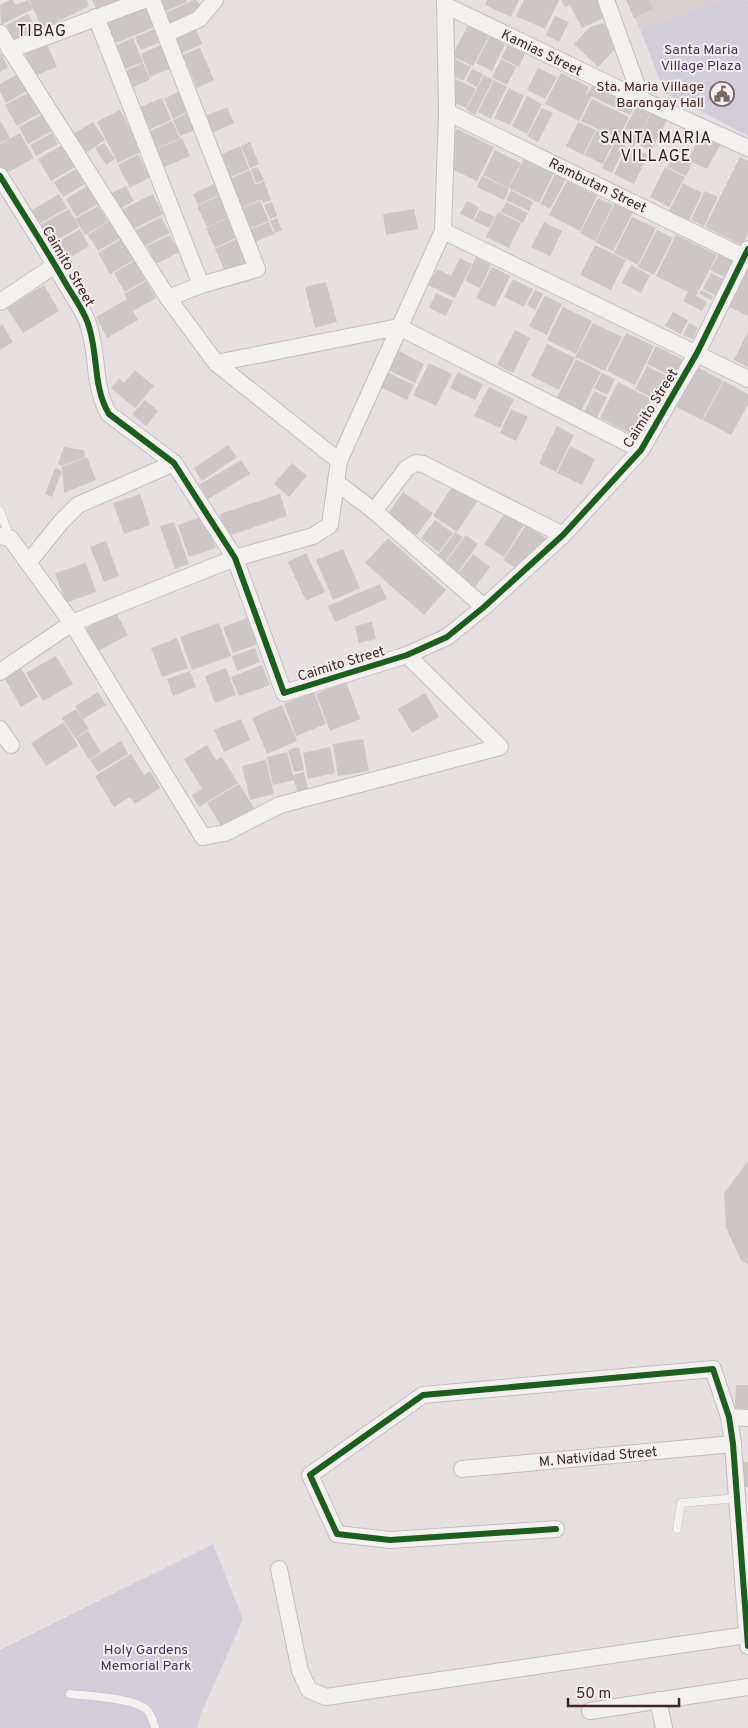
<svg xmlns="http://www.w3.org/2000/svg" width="748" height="1728" font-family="Overpass,sans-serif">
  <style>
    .built { fill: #d9cfce }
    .green { fill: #d2ced9 }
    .building { fill: #cdc6c6 }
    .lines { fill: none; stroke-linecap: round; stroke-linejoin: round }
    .service-casing { stroke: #c4bebe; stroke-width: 9 }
    .minor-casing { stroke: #c4bebe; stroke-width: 18 }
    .service { stroke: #f3f0f0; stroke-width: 8 }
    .minor { stroke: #f3f0f0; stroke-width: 16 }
    .cycleway-casing { stroke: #f6eeee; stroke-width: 9 }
    .cycleway { stroke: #1b5e20; stroke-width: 6 }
    .labels { text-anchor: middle; stroke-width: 4; stroke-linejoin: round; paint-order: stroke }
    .park-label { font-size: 14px; fill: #3c345c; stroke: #f6eeee }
    .street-label { font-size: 14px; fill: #402827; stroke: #f6eeee }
    .poi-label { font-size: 14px; fill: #402827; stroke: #f6eeee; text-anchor: end }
    .quarter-label { font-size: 16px; letter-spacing: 1px; fill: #301b19; stroke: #f6eeee }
  </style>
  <rect width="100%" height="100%" fill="#e6e0e0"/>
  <!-- built -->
  <polygon class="built" points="627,0 721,0 640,29"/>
  <!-- green -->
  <g class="green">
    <polygon points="721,0 746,0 748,1 748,136 665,93 640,29"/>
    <polygon points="213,1544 243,1619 200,1716 198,1728 0,1728 0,1650"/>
  </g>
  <!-- building -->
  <g class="building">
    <polygon points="10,0 13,0 15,5 28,0 33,9 1,25 0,5"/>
    <polygon points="29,0 87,0 89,6 43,29"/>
    <polygon points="92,0 124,0 97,11"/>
    <polygon points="161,0 186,0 187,2 166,11"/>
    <polygon points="194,0 197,0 201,9 169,23 165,13"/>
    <polygon points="487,0 519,0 511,17 485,5"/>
    <polygon points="524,0 559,0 545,29 516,16"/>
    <polygon points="561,0 602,0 610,15 582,28 570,5 565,7"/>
    <polygon points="626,0 649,0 653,9 634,18"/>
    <polygon points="146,7 154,27 116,43 107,23"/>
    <polygon points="28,14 37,30 15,41 6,25"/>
    <polygon points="555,16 569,22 559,42 546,35"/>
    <polygon points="604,23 617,47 598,67 574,44 590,27"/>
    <polygon points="194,25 202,44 180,54 172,35"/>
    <polygon points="468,25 489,36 473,66 452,56"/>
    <polygon points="155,29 161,42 141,50 135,37"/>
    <polygon points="491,34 506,42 492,71 476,63"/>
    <polygon points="133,38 143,62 125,69 115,46"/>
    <polygon points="510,41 527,49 519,67 501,58"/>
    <polygon points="47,44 57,67 34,76 25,54"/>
    <polygon points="163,44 172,68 150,77 141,54"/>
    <polygon points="200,48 214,80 197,88 183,55"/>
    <polygon points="0,52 8,67 0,72"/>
    <polygon points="455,59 471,67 463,81 448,73"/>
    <polygon points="501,59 516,67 507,85 492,77"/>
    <polygon points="143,63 150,79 132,88 125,71"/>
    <polygon points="538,68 557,77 545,99 527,90"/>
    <polygon points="472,69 483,74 477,87 466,81"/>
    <polygon points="561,73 589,87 586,94 587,95 594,82 636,103 630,115 591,96 579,121 545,104"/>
    <polygon points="18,74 27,91 6,103 0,92 0,84"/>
    <polygon points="484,75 493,80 475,115 466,110"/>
    <polygon points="456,79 476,89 466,108 447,99"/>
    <polygon points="494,80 507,87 491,119 478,112"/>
    <polygon points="509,88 524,96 510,125 494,118"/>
    <polygon points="31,91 42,112 17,126 5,105"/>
    <polygon points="180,91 189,111 173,119 164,99"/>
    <polygon points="527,96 542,104 527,134 512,126"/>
    <polygon points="162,98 171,120 148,130 138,108"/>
    <polygon points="592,99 629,117 618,139 581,121"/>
    <polygon points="227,107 234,123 212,133 205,116"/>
    <polygon points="636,107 650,114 637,141 652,112 667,120 651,151 635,143 634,147 619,140"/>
    <polygon points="542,108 553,113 538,142 527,136"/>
    <polygon points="120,110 142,151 118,163 97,122"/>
    <polygon points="187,113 195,130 180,136 173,120"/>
    <polygon points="43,114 52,131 28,144 19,127"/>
    <polygon points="0,120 10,138 0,143"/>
    <polygon points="172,121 180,138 155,149 148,132"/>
    <polygon points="93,122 105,140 86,153 73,134"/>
    <polygon points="578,122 596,130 583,155 566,146"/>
    <polygon points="457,129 494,147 477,181 454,170 454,161 448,147"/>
    <polygon points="597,130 615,139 603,164 584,155"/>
    <polygon points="20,133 34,158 5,174 0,165 0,144"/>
    <polygon points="52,133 58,144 36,156 30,145"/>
    <polygon points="700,136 720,145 707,169 688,160"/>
    <polygon points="182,138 190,156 162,168 154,150"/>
    <polygon points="616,141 626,145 612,173 602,168"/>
    <polygon points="250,142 259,164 250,168 241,146"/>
    <polygon points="104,143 115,159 106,165 95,148"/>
    <polygon points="62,145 75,167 51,181 38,159"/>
    <polygon points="240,146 249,169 229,178 220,155"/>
    <polygon points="628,146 648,155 634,184 614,174"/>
    <polygon points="495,150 521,163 508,188 483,175"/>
    <polygon points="138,154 150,177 130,188 118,165"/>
    <polygon points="674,154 692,163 686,176 667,167"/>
    <polygon points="740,157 748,161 748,234 742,245 705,227"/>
    <polygon points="524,159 554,173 539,203 509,188"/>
    <polygon points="258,167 264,180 256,183 251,169"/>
    <polygon points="665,167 685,177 669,207 650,197"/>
    <polygon points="76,169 85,184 63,197 54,182"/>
    <polygon points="250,170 255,185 264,181 271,200 263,203 262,199 241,208 229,179"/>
    <polygon points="555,174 566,179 550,209 540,204"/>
    <polygon points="482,176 509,189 504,200 477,187"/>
    <polygon points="567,181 597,196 580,231 549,215"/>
    <polygon points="683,183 702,193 689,220 669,211"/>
    <polygon points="214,184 219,195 198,205 193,194"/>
    <polygon points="87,186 98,204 76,217 66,199"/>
    <polygon points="126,186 134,201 118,210 110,194"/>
    <polygon points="511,190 533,202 529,211 506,200"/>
    <polygon points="705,191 718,197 704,226 691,220"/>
    <polygon points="59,194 67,208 39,224 31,211"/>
    <polygon points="153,194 163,214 131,230 121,210"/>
    <polygon points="219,196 229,217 207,227 197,206"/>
    <polygon points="598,198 613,205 595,241 580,233"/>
    <polygon points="260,201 269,221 248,229 240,209"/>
    <polygon points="467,201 479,207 473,220 460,214"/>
    <polygon points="272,202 277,216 270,219 264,205"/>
    <polygon points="506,202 528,213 523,223 501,212"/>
    <polygon points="615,203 633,212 613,251 595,242"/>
    <polygon points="98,206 108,222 85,235 75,219"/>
    <polygon points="69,209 79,227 51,244 40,225"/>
    <polygon points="414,209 418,229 386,235 383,214"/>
    <polygon points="480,210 495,217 489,228 474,221"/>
    <polygon points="498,212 521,223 509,248 486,237"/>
    <polygon points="161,217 170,233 142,247 134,231"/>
    <polygon points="632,217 656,228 638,265 614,253"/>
    <polygon points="228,218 237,237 215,248 206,228"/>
    <polygon points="277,218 282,230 275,233 270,221"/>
    <polygon points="110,221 120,238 98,251 88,235"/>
    <polygon points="269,222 274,234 253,243 248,230"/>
    <polygon points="544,222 562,231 550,256 531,247"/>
    <polygon points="80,229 89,246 64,261 54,244"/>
    <polygon points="657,230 673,238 654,275 638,267"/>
    <polygon points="170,235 179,252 156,264 147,246"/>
    <polygon points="676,235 717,255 696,296 656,276"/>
    <polygon points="123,238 135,259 110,274 98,253"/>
    <polygon points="237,239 247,262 225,271 215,249"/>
    <polygon points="595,245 626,260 611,290 580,275"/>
    <polygon points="719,254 737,263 729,279 710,270"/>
    <polygon points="476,257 491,265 480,288 465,281"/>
    <polygon points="460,258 472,264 455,298 428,285 437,269 451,276"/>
    <polygon points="136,260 147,279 125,292 114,273"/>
    <polygon points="631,265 650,275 641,293 622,283"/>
    <polygon points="492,267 510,276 495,307 476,298"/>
    <polygon points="744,268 748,270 748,316 725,305"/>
    <polygon points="711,273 725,280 717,296 703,289"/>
    <polygon points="513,279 533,289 524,307 504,297"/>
    <polygon points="146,281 156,298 133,311 138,320 107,338 96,317 127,299 124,294"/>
    <polygon points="326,282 337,322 315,328 305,287"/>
    <polygon points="44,285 59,311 23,333 7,308"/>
    <polygon points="535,290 543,294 535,310 527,305"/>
    <polygon points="701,290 713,296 711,300 699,294"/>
    <polygon points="688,292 707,302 702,311 683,301"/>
    <polygon points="436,293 453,301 446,316 429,308"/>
    <polygon points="545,296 562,304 547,335 529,326"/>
    <polygon points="563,307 592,321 576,354 547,340"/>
    <polygon points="673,312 688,320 681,334 665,326"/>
    <polygon points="593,323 622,337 605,371 575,357"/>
    <polygon points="689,323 698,328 693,339 683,335"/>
    <polygon points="2,324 13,342 0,350 0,326"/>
    <polygon points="515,330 530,338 513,373 497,365"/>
    <polygon points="748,331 748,367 734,360"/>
    <polygon points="626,333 654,346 635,385 607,371"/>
    <polygon points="547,344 575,358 559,390 531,376"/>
    <polygon points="656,346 684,360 675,378 647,364"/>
    <polygon points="397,350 424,364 415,383 388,370"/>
    <polygon points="576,359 601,372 581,411 556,399"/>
    <polygon points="429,363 452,374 436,406 413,395"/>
    <polygon points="694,365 723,381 702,420 672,405"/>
    <polygon points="647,366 672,379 661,402 635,389"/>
    <polygon points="135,370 154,386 135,408 111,388 119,378 124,383"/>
    <polygon points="387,372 414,385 407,400 380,387"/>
    <polygon points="458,372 483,384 475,400 450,388"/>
    <polygon points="602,373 615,379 607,395 594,388"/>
    <polygon points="724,381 748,394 748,405 731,435 703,420"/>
    <polygon points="618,382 651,399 633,435 600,418"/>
    <polygon points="489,387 514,399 500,428 474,416"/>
    <polygon points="594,391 607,397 597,418 584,412"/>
    <polygon points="145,400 158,411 146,426 132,414"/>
    <polygon points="511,409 528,417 516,441 500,433"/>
    <polygon points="557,426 574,435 556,472 539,463"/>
    <polygon points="228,445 237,457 202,481 194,468"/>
    <polygon points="570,446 595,459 582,485 557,473"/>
    <polygon points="64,447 84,450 85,457 62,466 58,464"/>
    <polygon points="87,457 96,480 64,493 62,467"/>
    <polygon points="241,460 250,474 208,499 199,485"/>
    <polygon points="292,463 307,476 289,497 274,484"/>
    <polygon points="55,468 62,471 52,497 45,494"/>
    <polygon points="452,487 477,502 457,532 433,516"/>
    <polygon points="403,492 433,513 417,535 387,515"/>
    <polygon points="140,494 150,525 124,534 113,503"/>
    <polygon points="280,494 287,516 231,535 222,522 220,514"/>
    <polygon points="505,513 524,525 504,557 484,544"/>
    <polygon points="204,516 216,548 189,557 178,525"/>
    <polygon points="435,520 453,533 439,552 421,538"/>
    <polygon points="174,522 189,564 175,569 160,526"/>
    <polygon points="526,525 547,539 517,569 503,560"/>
    <polygon points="455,532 463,537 443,565 435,559"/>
    <polygon points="466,535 478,544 456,575 443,566"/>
    <polygon points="388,538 446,590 424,615 365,563"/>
    <polygon points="106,541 119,576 104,582 90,547"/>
    <polygon points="343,549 360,588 333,600 316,560"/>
    <polygon points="306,553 325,592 306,601 288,562"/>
    <polygon points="473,554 490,567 473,590 456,577"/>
    <polygon points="86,563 96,592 66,603 55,573"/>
    <polygon points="380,584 387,599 335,622 328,606"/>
    <polygon points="115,611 128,635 98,651 86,628"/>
    <polygon points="247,618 257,644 233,653 223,627"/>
    <polygon points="372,622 376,639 359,643 355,626"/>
    <polygon points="219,623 231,656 192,670 180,637"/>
    <polygon points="177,638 188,668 162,677 151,648"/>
    <polygon points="255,648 260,662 237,671 232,656"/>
    <polygon points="56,656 73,684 43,701 26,673"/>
    <polygon points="19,665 38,697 21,707 2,674"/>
    <polygon points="262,665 270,685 239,696 231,677"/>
    <polygon points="226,668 236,695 215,703 205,676"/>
    <polygon points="190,671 196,687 173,696 167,679"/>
    <polygon points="346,682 360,719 330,731 316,694"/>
    <polygon points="98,692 106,705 83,719 75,706"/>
    <polygon points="314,692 326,724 296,736 284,704"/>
    <polygon points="425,693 439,717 412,733 398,709"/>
    <polygon points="282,705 297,741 267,754 252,718"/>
    <polygon points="76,709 89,729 75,738 62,718"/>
    <polygon points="241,719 250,740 224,752 214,730"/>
    <polygon points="64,722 78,746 46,766 31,743"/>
    <polygon points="88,731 101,752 89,760 76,738"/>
    <polygon points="363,739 369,771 338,776 333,744"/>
    <polygon points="121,741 128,754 98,772 90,760"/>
    <polygon points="207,745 216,760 222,757 238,783 199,807 192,795 202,789 184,759"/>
    <polygon points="299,747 304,770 294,772 288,750"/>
    <polygon points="330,747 335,773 308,779 303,753"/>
    <polygon points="287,752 293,775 304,772 309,792 298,794 294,780 273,785 267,757"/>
    <polygon points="131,754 144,775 150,771 160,788 135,804 130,797 114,807 95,776"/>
    <polygon points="266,760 274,794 250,800 242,766"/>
    <polygon points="239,784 254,808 222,827 207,803"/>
    <polygon points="748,1161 748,1265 741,1260 726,1228 724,1193"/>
    <polygon points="736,1385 748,1385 748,1409 735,1408"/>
    <rect x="739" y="1462" width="9" height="25"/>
  </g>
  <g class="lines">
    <defs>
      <g id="service">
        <polyline points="0,511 10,538"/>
        <polyline points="677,1529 681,1503 738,1498"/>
        <path d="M70,1694C88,1696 135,1698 147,1710C152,1715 153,1721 155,1728"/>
      </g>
      <g id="minor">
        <polyline points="606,0 642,100"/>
        <polyline points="445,5 642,100 748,148"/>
        <polyline points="96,17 201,285 257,269 152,0"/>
        <polyline points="0,33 168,298 216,363 339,461"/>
        <polyline points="166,34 199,19 215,0"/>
        <polyline points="10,50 144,0"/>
        <polyline points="447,112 748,259"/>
        <path d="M0,176C22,212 45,247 66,284C73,296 82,308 87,321C99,351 92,386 109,414L174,463L235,558L284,693L407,655L447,637L484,607L563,535L641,450L697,353L748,249"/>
        <polyline points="443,231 748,379"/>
        <polyline points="168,298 201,285"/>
        <polyline points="0,302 55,265"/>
        <polyline points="216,363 399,327 641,450"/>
        <polyline points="336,482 374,511 484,607"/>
        <polyline points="374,511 407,468 416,463 423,464 563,535"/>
        <polyline points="0,536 10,538 72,623 203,837 225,833 280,805 500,747 407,655"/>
        <polyline points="28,563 61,522 78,505 174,463"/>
        <polyline points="0,672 72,623 235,558 313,536 330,525 339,461 443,231 447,112 445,0"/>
        <polyline points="0,729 11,745"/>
        <polyline points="729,1417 748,1418"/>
        <polyline points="462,1469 733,1444"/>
        <polyline points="556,1529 390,1540 337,1534 310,1475 423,1395 713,1369 729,1417 733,1444 748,1646"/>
        <polyline points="279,1569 300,1671 309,1690 326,1697 747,1635"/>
        <polyline points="658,1700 664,1728"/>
        <polyline points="590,1711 748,1687"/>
      </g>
    </defs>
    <!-- service casing -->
    <use href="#service" class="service-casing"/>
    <!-- minor casing -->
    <use href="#minor" class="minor-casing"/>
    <!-- service -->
    <use href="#service" class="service"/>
    <!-- minor -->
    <use href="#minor" class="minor"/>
    <defs>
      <g id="cycleway">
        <path d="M0,176C22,212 45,247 66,284C73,296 82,308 87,321C99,351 92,386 109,414L174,463L235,558L284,693L407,655L447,637L484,607L563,535L641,450L697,353L748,249"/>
        <polyline points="556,1529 390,1540 337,1534 310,1475 423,1395 713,1369 729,1417 733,1444 748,1646"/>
      </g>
    </defs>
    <!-- cycleway casing -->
    <use href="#cycleway" class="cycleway-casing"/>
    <!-- cycleway -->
    <use href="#cycleway" class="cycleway"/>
  </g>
  <!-- icons -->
  <defs>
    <symbol id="civic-ring" viewBox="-11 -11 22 22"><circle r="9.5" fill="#f6eeee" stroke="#7a6868" stroke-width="1.5"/><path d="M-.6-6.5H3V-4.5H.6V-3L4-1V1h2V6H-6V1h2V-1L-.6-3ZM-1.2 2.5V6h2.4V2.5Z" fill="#7a6868"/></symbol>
  </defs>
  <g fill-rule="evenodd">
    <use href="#civic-ring" x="708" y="80" width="28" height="28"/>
  </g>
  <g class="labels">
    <!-- park labels -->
    <g class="park-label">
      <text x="701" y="54">Santa Maria<tspan x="701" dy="16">Village Plaza</tspan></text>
      <text x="146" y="1654">Holy Gardens<tspan x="146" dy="16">Memorial Park</tspan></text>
    </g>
    <!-- street labels -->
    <g class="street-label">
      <text transform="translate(542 52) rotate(26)" y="5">Kamias Street</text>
      <text transform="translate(598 185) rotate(26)" y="5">Rambutan Street</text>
      <text transform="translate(69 266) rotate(60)" y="5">Caimito Street</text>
      <text transform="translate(650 408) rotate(-58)" y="5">Caimito Street</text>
      <text transform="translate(341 663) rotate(-17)" y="5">Caimito Street</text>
      <text transform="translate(598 1456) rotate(-5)" y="5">M. Natividad Street</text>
    </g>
    <!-- poi labels -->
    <g class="poi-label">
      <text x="704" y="91">Sta. Maria Village<tspan x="704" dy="16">Barangay Hall</tspan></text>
    </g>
    <!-- quarter labels -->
    <g class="quarter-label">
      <text x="42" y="36">TIBAG</text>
      <text x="656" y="143">SANTA MARIA<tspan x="656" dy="18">VILLAGE</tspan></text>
    </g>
  </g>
  <!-- scale -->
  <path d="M568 1698v8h111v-8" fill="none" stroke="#402827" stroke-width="2.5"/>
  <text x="576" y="1698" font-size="15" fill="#402827" stroke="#f6eeee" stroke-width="4" paint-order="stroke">50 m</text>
</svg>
